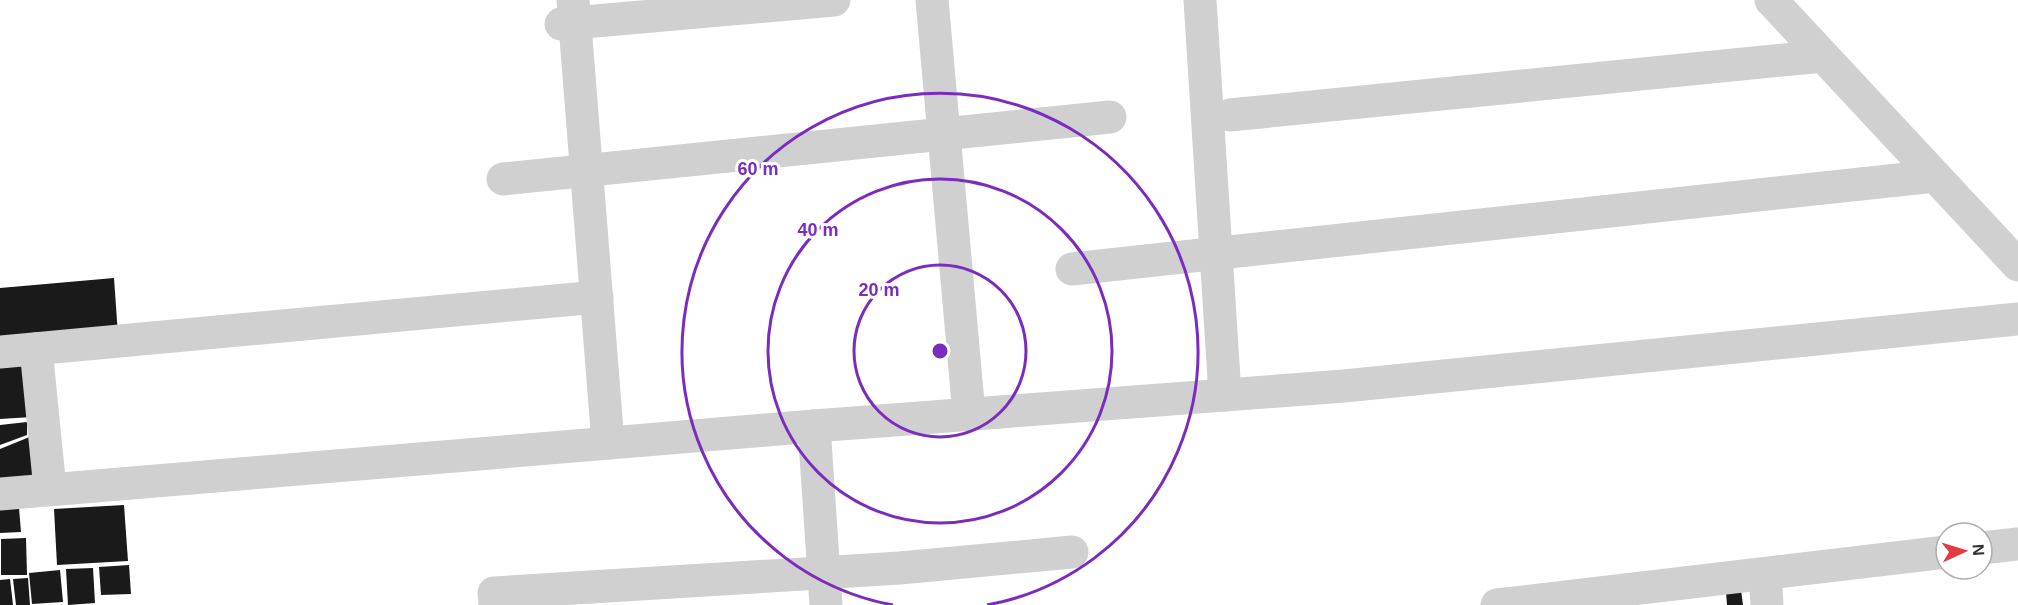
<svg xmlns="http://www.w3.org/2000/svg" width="2018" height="605" font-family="Arial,sans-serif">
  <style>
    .building { fill: #1a1a1a }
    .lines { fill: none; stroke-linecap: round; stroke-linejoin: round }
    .minor { stroke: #d0d0d0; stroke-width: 33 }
    .ring { fill: none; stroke: #7b2cbf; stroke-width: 3 }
    .centre { fill: #7b2cbf; stroke: #fff; stroke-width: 3 }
    .ring-label { font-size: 18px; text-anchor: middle; font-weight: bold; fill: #7b2cbf; stroke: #fff; stroke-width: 6; stroke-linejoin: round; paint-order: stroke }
  </style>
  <rect width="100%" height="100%" fill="#fff"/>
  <!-- building -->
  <g class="building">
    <polygon points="114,278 118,335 0,347 0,288"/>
    <polygon points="28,358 32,417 0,419 0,361"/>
    <polygon points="27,422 27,435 0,445 0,425"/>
    <polygon points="32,436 35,480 0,484 0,449"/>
    <polygon points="124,505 128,561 57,565 54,509"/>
    <polygon points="19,508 21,532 0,533 0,510"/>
    <polygon points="26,538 27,575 1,575 1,539"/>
    <polygon points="129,565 131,594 101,595 99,567"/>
    <polygon points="93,568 95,603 68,605 66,569"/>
    <polygon points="60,570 63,602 32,604 29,573"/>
    <polygon points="28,578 30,605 16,605 13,579"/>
    <polygon points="10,579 13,605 0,605 0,580"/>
    <polygon points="1741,590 1743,605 1727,605 1726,592"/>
  </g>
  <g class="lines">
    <!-- minor -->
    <g class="minor">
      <polyline points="573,0 608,443"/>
      <polyline points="932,0 969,414"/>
      <polyline points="1200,0 1225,395"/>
      <polyline points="1771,0 2018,265"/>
      <polyline points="561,24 834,0"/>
      <polyline points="1230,115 1823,56"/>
      <polyline points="503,179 1110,117"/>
      <polyline points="1072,269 1935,176"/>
      <polyline points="36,349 50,489"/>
      <polyline points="0,352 597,297"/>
      <polyline points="814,426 826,605"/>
      <polyline points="0,494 814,426 1344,386 2018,319"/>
      <polyline points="1982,548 2018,544"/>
      <polyline points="1765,574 1767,605"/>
      <polyline points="495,605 494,593 900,568 1072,552"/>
      <polyline points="1497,605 1946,552"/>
    </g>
  </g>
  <!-- distance rings -->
  <g class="ring">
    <circle cx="940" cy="351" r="86"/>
    <circle cx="940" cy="351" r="172"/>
    <path d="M893 605A258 258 0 1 1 987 605"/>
  </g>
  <circle cx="940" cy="351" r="9" class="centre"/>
  <g class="ring-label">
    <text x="758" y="175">60 m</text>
    <text x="818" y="236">40 m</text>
    <text x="879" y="296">20 m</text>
  </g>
  <!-- north arrow -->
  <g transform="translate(1964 551) rotate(86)"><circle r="28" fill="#ffffff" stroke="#adadad" stroke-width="1.5"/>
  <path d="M0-4.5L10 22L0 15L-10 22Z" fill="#e63946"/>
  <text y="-9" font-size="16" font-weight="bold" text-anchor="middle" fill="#333333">N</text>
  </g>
</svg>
